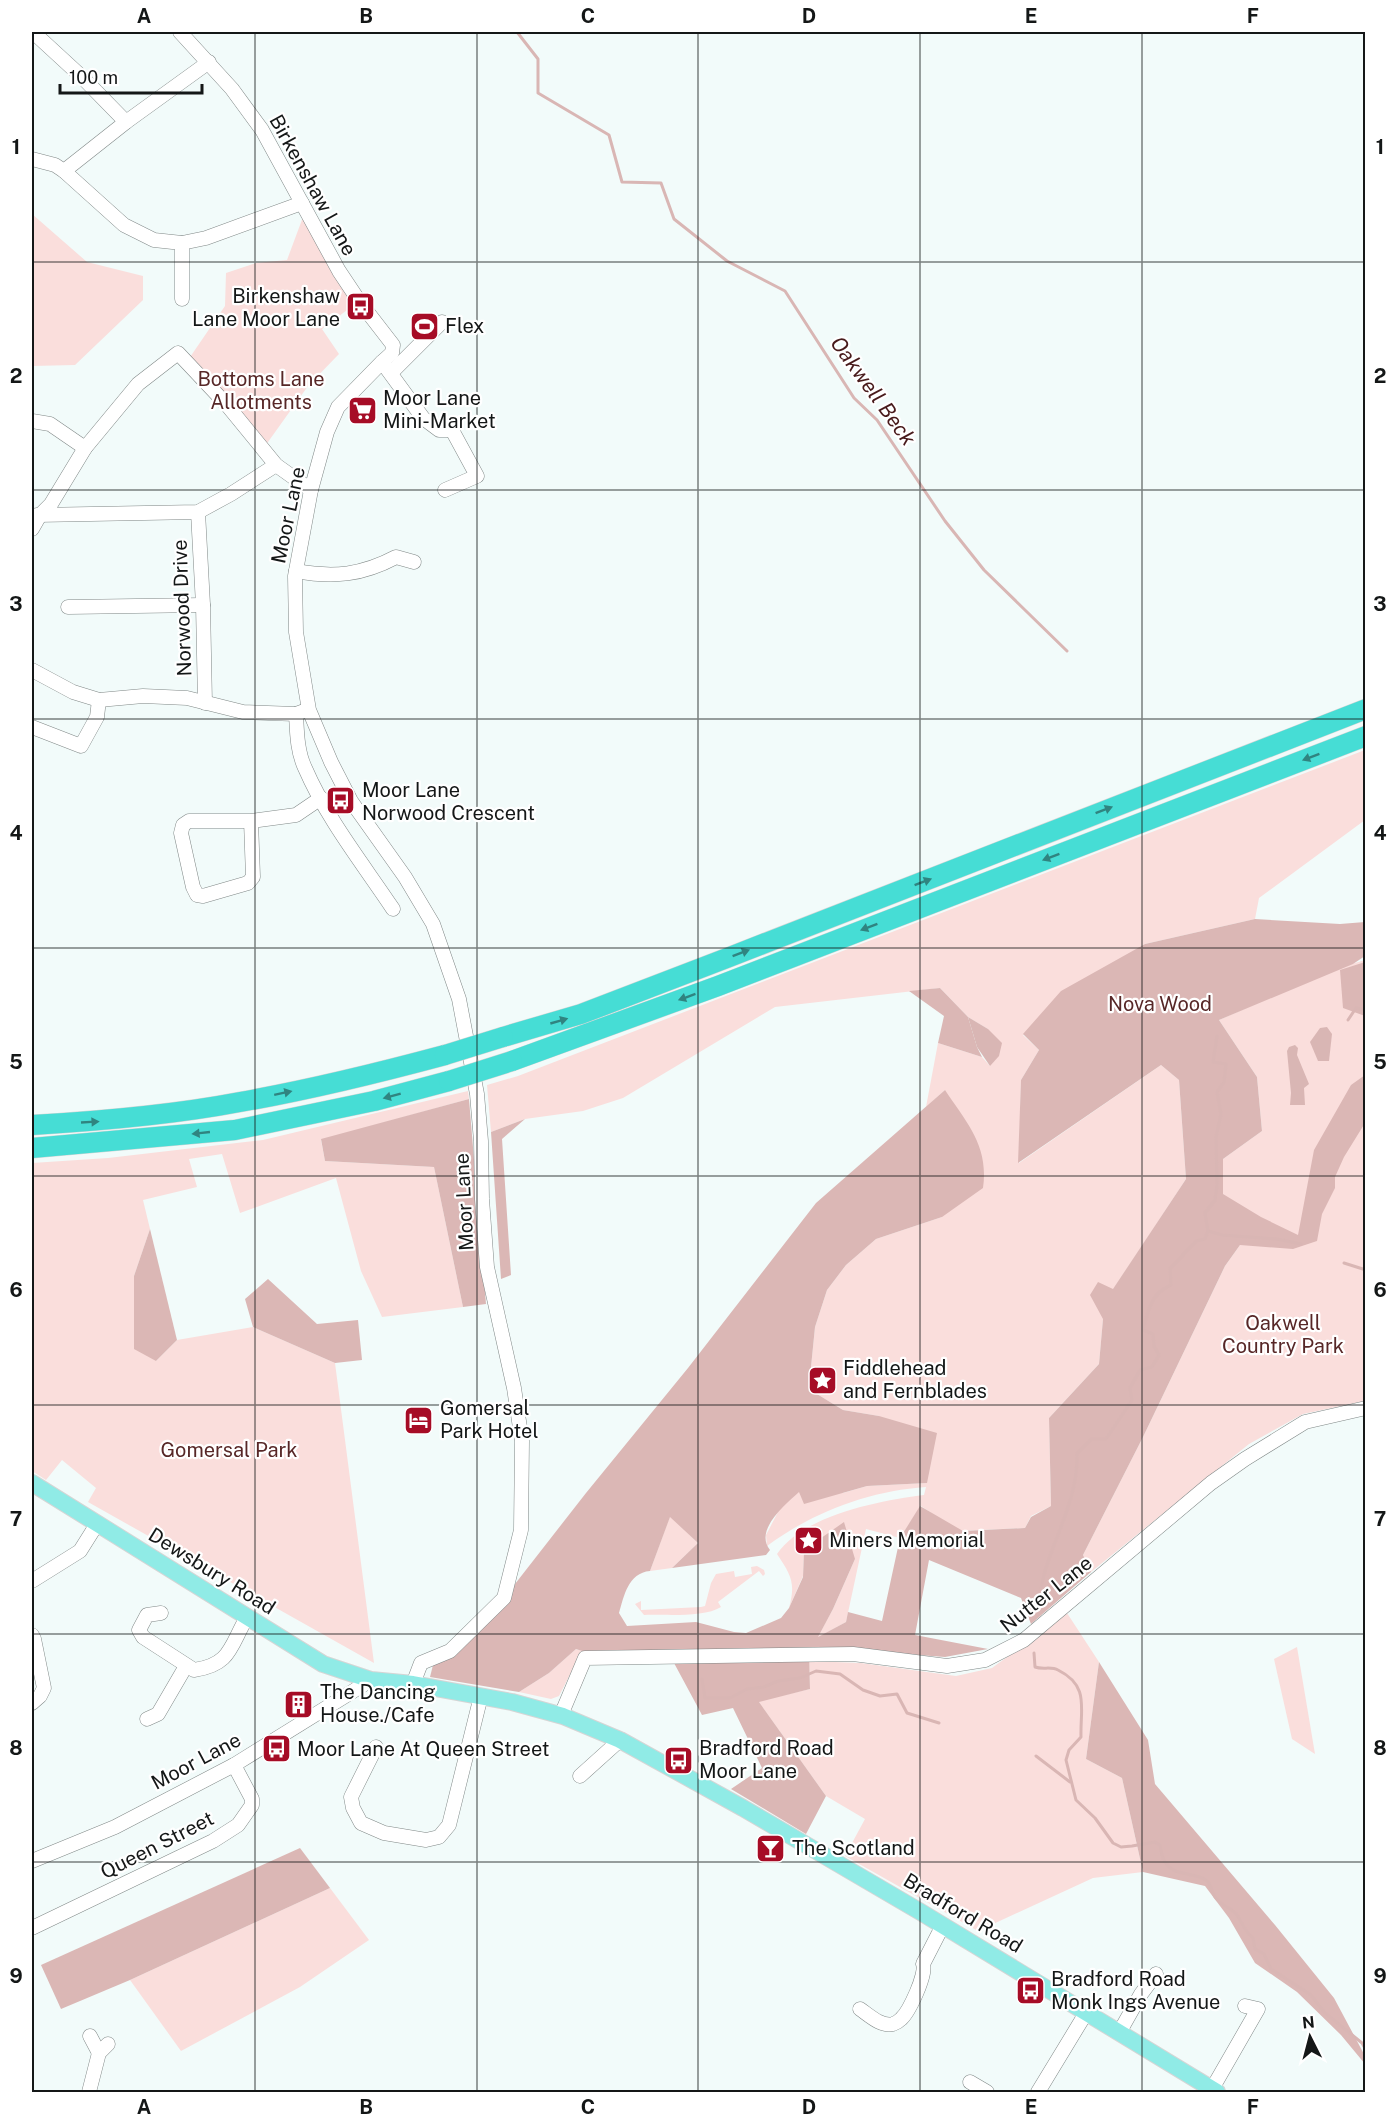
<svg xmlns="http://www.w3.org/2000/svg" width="1397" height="2124" font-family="'Public Sans',sans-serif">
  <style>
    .green { fill: #fadedc }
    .forest { fill: #dbb7b5 }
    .water { fill: #d9b6b4 }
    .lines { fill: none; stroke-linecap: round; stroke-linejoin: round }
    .stream { stroke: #d9b6b4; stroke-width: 3 }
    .minor-casing { stroke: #808887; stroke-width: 15 }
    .major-casing { stroke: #d5d5d5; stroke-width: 18 }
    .highway-casing { stroke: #d5d5d5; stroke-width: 21 }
    .minor { stroke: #fff; stroke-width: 14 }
    .major { stroke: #90ebe6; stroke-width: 16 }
    .highway { stroke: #46ddd5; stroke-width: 20 }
    .highway-bridge-casing { stroke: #d5d5d5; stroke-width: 21; stroke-linecap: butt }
    .highway-bridge { stroke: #46ddd5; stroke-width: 20 }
    .oneway { fill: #308480 }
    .grid { fill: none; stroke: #141717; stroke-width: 1.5; stroke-opacity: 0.55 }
    .labels { text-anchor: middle; stroke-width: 4.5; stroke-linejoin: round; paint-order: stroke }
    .street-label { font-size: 20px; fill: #141717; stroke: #fff }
    .poi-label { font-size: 20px; fill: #141717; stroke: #fff; text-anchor: start }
    .park-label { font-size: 20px; fill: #572727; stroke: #fff }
    .water-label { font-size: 21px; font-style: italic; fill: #481a1b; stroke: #fff }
    .neatline { fill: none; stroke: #141717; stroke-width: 2 }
    .grid-label { font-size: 20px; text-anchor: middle; font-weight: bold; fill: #141717 }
  </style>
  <rect width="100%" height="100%" fill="#f2fbfa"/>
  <!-- green -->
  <g class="green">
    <polygon points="306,209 359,301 322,329 339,354 308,386 263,449 186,363 225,306 226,273 256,263 287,260"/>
    <polygon points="32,214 87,262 143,276 143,300 75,365 32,366"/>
    <path d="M1365,750V820L1259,898L1255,919L1145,944L1023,1035L1039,1050L1021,1080L1019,1163L1161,1065L1179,1080L1186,1179L1113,1290L1103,1319L1099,1364L1049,1418L1051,1506L1031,1516L1025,1528L958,1531L921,1506L900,1538L866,1529L846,1622L817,1638L833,1609L855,1559L804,1550L803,1576L789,1608C796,1583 791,1575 777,1554C804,1515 878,1501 924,1495L926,1487C869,1491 813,1512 767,1546L766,1535L778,1512L758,1477L843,1493L867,1486L927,1483L879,1416L843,1410L817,1394L810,1377L815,1327L827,1290L846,1265L876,1239L942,1217L945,1090L926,1107L938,1043L982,1057L990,1066L988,1029L968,1017L940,988L775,1007L623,1098L583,1111L525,1119L491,1132L487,1085L518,1076Z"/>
    <polygon points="1365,960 1365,1401 1303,1414 1249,1444 1091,1572 1083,1555 1143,1437 1225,1266 1240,1245 1223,1194 1223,1159 1262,1131 1257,1077 1219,1020 1338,968"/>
    <polygon points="468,1091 469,1099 321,1140 325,1161 434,1167 463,1307 382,1317 361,1271 336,1178 240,1213 222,1154 189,1159 197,1187 143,1200 150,1229 134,1276 156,1361 177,1340 253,1327 335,1363 374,1663 88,1502 96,1488 62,1460 46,1480 32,1471 32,1163 108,1158 263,1140"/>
    <polygon points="670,1516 698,1543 672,1568 650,1571"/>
    <path d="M757,1566L764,1570L765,1574L763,1576L759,1571L718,1602L721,1607C704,1618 665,1614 644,1615L635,1604L641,1601V1610L701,1607L705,1606L711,1583L716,1574L734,1571L735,1577L752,1574L751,1567Z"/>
    <polygon points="1067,1613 1099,1662 1086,1759 1122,1778 1143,1872 1093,1878 978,1931 845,1856 865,1819 826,1796 758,1701 810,1689 809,1661 861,1663 956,1676 992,1668"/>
    <polygon points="1297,1647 1315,1754 1292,1739 1274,1659"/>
    <polygon points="576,1649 582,1651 559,1696 551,1699 519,1692 549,1673"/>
    <polygon points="330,1888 369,1940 300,1987 181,2051 130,1980"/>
  </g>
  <!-- forest -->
  <g class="forest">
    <path d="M1255,919L1340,924L1365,922V956L1353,964L1219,1020L1257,1077L1262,1131L1223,1159V1194L1261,1217L1298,1235L1314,1150L1351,1085L1365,1075V1123L1344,1157L1335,1177V1188L1322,1214L1317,1241L1293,1249L1240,1245L1225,1266L1143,1437L1083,1555L1091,1572L1031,1624L1021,1598L929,1560L915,1635L988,1649L945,1657L812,1647L809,1652L810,1689L759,1702L826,1796L806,1834L731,1789L762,1768L733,1708L702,1715L674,1663L636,1651H582L576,1649L549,1673L519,1692L430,1677L435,1657L504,1598L586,1493L688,1368L816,1203L945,1090C967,1123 989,1146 983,1188L942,1217L876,1239L846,1265L827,1290L815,1327L810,1377L817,1394L843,1410L879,1416L937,1433L927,1483L867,1486L804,1504L799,1492C785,1505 754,1530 770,1550L766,1555L672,1568L698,1543L670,1517L650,1571C628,1573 624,1596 619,1613L627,1626L696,1622L734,1632L746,1633L781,1618L789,1608L803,1577L804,1550L844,1522L855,1559L833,1609L818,1637L846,1622L848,1612L882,1621L900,1538L920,1506L963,1531L1025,1528L1031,1517L1051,1506L1049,1418L1099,1364L1103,1319L1090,1295L1098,1282L1113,1289L1186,1179L1179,1080L1161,1065L1018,1163L1021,1080L1039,1050L1023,1034L1061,991L1145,944Z"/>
    <polygon points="1365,962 1365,1016 1343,1008 1340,970"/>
    <polygon points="940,988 968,1017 977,1047 982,1057 938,1043 944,1016 909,991"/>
    <polygon points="469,1099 486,1304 463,1307 434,1167 325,1161 321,1139"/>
    <polygon points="525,1119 502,1139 511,1275 501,1279 491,1132"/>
    <polygon points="150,1229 177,1340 156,1361 134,1349 134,1276"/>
    <polygon points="268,1279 317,1324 358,1320 362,1360 335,1363 253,1327 245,1299"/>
    <polygon points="1099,1662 1148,1740 1155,1784 1275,1925 1334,1998 1365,2056 1365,2064 1341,2035 1297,1992 1255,1963 1229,1918 1205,1886 1143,1872 1122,1778 1086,1759"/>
    <polygon points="300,1848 330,1888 130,1980 61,2009 41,1965"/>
  </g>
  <!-- water -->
  <g class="water">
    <polygon points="968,1017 988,1029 1002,1043 999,1056 990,1066 977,1047"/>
    <polygon points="1327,1027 1332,1034 1329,1061 1318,1061 1310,1042 1320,1028"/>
    <polygon points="1295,1045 1298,1048 1297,1055 1309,1084 1304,1088 1305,1105 1290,1105 1291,1093 1287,1051 1289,1047"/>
  </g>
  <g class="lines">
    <!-- stream -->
    <g class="stream">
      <polyline points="517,32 538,59 538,93 609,135 622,182 661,183 674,219 727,261 785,291 854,398 877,420 945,521 984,570 1067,651"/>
      <polyline points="1348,1020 1356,1008 1366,1010"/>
      <polyline points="1208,1231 1222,1235 1277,1239 1301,1244"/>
      <polyline points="1344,1263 1366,1270"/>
      <path d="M1043,1611C1043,1602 1040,1591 1042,1583C1052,1538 1078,1503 1077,1454L1091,1439H1106L1132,1400L1130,1388L1140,1370L1152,1367L1159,1355L1154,1346L1153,1334L1143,1330C1148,1311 1151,1293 1171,1285L1170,1269L1196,1241L1205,1239L1208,1231L1205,1213L1215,1200L1217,1185L1216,1137L1221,1114L1217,1092L1224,1082L1226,1064L1213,1062L1217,1036"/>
      <path d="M1034,1653L1035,1667C1043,1670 1051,1666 1058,1670C1090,1686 1080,1708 1081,1737L1069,1750L1066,1760L1076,1800L1095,1818L1113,1843L1121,1847L1132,1846L1155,1842L1160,1845C1161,1849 1161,1854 1163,1858C1171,1879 1195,1870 1207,1881C1211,1885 1212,1892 1215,1897C1221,1906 1231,1907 1237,1915C1243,1924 1244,1931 1253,1938L1255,1949L1264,1954L1271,1969L1311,1995L1324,2012L1362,2043L1366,2050"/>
      <polyline points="702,1679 705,1698 730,1698 747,1689 764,1687 778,1681 800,1678 816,1671 840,1674 863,1690 880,1696 897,1694 907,1713 939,1723"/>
      <polyline points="1036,1756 1070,1782"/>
    </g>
    <defs>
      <g id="minor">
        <polyline points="33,32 83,78 126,122"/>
        <polyline points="180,32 232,89 262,130 339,271 359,301 393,345 392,353 382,362"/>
        <polyline points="32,159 55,165 64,171 126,122 209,62"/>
        <polyline points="64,171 124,225 154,240 182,243 206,238 302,203"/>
        <polyline points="182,243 182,299"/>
        <polyline points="391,373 442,322"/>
        <polyline points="32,421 50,424 85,448"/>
        <polyline points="198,512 203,605 205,703"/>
        <polyline points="37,515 198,512 231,494 276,465"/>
        <polyline points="32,529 40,515 51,504 85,448 138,384 178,353 227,405 276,465 311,490"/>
        <path d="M296,571C334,578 362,575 396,557L414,562"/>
        <polyline points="68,607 203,605"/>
        <polyline points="32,670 73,692 99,700 143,696 187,698 243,712 296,714"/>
        <path d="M304,711L296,714C297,732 297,751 305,768C327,819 363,864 393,909"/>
        <polyline points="32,727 81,746 97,717 99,700"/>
        <polyline points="251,821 189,821 183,825 181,833 193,887 197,895 203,896 248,883 253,877 251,821 296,815 321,798"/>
        <polyline points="32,1581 80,1551 97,1524"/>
        <path d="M161,1613L147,1615L139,1630L143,1637L194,1670C231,1665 230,1646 247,1617"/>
        <polyline points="32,1635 34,1639 44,1688 40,1696 32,1703"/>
        <polyline points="413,1684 421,1663 450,1651 504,1598 521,1530 522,1441 514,1388 487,1267 482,1199 481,1141 477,1094 459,999 433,924 405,877 351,801 331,762 309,710 296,632 295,576 311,490 327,432 338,407 382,362 423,418 439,430 452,430 477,476 445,490"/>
        <polyline points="563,1716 564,1708 585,1658 853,1654 947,1666 985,1660 1024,1640 1211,1483 1245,1459 1305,1422 1366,1408"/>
        <polyline points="147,1719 158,1714 186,1666"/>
        <polyline points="376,1747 351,1797 353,1808 361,1823 384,1833 426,1840 439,1837 449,1825 481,1696"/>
        <polyline points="580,1776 620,1740"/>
        <polyline points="32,1861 115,1827 234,1765 371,1680"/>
        <polyline points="32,1928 213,1841 238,1825 252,1805 252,1799 234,1765"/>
        <path d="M860,2009C869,2015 881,2027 893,2024C896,2023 899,2021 901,2019C909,2012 927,1974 923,1964L943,1925"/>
        <polyline points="1119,2033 1141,1994 1156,1974"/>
        <polyline points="90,2036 99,2053"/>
        <polyline points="970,2082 987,2092"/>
        <polyline points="1212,2089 1258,2009 1245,2006"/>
        <polyline points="89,2092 99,2053 108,2044"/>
        <polyline points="1038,2092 1086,2013"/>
      </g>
      <polyline id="major" points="32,1483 323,1664 371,1680 413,1684 512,1702 563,1716 620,1740 743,1808 919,1911 1217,2092"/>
      <g id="highway">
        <polyline points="503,1037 581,1014 727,958 1366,709"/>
        <polyline points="512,1061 718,986 1366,736"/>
        <path d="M32,1125C101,1121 172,1115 240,1102C309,1090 378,1073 445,1055"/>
        <polyline points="32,1148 235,1130 374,1101 449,1081"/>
      </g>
    </defs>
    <!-- minor casing -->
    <use href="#minor" class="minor-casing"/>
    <!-- major casing -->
    <use href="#major" class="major-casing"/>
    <!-- highway casing -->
    <use href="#highway" class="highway-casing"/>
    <!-- minor -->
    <use href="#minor" class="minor"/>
    <!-- major -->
    <use href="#major" class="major"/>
    <!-- highway -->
    <use href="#highway" class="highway"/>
    <defs>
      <g id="highway-bridge">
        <polyline points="445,1055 503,1037"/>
        <polyline points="449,1081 512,1061"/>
      </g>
    </defs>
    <!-- highway-bridge casing -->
    <use href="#highway-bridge" class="highway-bridge-casing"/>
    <!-- highway-bridge -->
    <use href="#highway-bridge" class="highway-bridge"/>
  </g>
  <!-- one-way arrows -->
  <defs><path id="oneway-solid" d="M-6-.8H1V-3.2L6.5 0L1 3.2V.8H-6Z" transform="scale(1.5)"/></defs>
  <g class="oneway">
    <use href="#oneway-solid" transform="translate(1311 757) rotate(159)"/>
    <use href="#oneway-solid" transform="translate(1104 810) rotate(-21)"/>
    <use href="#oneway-solid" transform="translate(1051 857) rotate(159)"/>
    <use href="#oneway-solid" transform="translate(923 882) rotate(-21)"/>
    <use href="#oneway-solid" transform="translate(869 927) rotate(159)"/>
    <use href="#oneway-solid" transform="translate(741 953) rotate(-21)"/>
    <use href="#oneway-solid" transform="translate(687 997) rotate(160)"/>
    <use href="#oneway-solid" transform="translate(559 1021) rotate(-16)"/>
    <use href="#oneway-solid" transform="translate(283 1093) rotate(-12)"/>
    <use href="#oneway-solid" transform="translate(392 1096) rotate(165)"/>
    <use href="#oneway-solid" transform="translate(90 1122) rotate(-3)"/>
    <use href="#oneway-solid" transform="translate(201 1133) rotate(174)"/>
  </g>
  <!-- grid -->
  <path class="grid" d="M255,32V2092M477,32V2092M698,32V2092M920,32V2092M1142,32V2092M32,262H1366M32,490H1366M32,719H1366M32,948H1366M32,1176H1366M32,1405H1366M32,1634H1366M32,1862H1366"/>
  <!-- icons -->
  <defs>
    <symbol id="bus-square" viewBox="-11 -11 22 22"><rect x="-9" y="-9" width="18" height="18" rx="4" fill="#a60c26" stroke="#fff"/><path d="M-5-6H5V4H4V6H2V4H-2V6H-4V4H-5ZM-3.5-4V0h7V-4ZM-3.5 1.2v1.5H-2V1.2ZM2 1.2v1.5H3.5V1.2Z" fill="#fff"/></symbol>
    <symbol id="stadium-square" viewBox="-11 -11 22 22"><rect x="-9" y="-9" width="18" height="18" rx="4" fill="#a60c26" stroke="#fff"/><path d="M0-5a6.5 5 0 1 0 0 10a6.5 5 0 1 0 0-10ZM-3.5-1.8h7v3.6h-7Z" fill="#fff"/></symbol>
    <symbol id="supermarket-square" viewBox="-11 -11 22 22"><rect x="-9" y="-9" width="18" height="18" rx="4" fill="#a60c26" stroke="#fff"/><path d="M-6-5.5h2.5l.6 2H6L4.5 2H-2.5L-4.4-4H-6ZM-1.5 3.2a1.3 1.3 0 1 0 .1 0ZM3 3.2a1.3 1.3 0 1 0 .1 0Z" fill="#fff"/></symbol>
    <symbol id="sight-square" viewBox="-11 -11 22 22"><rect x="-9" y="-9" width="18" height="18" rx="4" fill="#a60c26" stroke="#fff"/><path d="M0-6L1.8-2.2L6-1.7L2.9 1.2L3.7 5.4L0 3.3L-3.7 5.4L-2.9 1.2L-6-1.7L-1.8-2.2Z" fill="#fff"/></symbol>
    <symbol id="hotel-square" viewBox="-11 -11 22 22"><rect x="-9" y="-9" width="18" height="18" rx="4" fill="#a60c26" stroke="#fff"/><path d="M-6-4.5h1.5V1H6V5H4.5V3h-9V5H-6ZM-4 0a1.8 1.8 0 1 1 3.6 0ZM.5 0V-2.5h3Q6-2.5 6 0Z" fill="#fff"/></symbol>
    <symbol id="building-square" viewBox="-11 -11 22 22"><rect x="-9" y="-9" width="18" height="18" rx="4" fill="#a60c26" stroke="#fff"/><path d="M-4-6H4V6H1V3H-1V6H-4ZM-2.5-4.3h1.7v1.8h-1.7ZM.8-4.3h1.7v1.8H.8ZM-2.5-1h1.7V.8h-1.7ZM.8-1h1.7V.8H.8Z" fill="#fff"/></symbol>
    <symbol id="bar-square" viewBox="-11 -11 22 22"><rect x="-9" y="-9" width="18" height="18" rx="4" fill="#a60c26" stroke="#fff"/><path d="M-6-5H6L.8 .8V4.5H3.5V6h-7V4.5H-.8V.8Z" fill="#fff"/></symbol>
  </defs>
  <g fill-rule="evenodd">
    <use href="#bus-square" x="344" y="290" width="33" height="33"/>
    <use href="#stadium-square" x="408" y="310" width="33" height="33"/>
    <use href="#supermarket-square" x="346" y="394" width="33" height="33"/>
    <use href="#bus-square" x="324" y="784" width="33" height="33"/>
    <use href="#sight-square" x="806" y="1364" width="33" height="33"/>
    <use href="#hotel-square" x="402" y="1404" width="33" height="33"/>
    <use href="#sight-square" x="792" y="1524" width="33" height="33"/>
    <use href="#building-square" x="282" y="1688" width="33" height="33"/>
    <use href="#bus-square" x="260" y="1732" width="33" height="33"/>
    <use href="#bus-square" x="662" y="1744" width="33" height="33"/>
    <use href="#bar-square" x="754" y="1832" width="33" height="33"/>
    <use href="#bus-square" x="1014" y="1974" width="33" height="33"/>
  </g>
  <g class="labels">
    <!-- street labels -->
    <g class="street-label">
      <text transform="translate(313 185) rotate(61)" y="7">Birkenshaw Lane</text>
      <text transform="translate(288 515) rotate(-78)" y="7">Moor Lane</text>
      <text transform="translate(182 608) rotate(-92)" y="7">Norwood Drive</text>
      <text transform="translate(464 1202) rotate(-93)" y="7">Moor Lane</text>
      <text transform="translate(212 1571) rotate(32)" y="7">Dewsbury Road</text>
      <text transform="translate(1046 1594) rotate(-38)" y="7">Nutter Lane</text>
      <text transform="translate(196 1761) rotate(-28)" y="7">Moor Lane</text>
      <text transform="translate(157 1845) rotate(-27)" y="7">Queen Street</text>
      <text transform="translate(963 1913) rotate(31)" y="7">Bradford Road</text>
    </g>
    <!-- poi labels -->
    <g class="poi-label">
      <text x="340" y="303" text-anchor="end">Birkenshaw<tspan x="340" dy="23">Lane Moor Lane</tspan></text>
      <text x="445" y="333">Flex</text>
      <text x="383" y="405">Moor Lane<tspan x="383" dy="23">Mini-Market</tspan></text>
      <text x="362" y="797">Moor Lane<tspan x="362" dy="23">Norwood Crescent</tspan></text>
      <text x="843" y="1375">Fiddlehead<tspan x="843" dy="23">and Fernblades</tspan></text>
      <text x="440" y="1415">Gomersal<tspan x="440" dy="23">Park Hotel</tspan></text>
      <text x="829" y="1547">Miners Memorial</text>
      <text x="320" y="1699">The Dancing<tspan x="320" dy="23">House./Cafe</tspan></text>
      <text x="699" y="1755">Bradford Road<tspan x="699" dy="23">Moor Lane</tspan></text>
      <text x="297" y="1756">Moor Lane At Queen Street</text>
      <text x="792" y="1855">The Scotland</text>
      <text x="1051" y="1986">Bradford Road<tspan x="1051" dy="23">Monk Ings Avenue</tspan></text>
    </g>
    <!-- park labels -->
    <g class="park-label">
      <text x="261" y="386">Bottoms Lane<tspan x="261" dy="23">Allotments</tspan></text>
      <text x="1160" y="1011">Nova Wood</text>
      <text x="1283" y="1330">Oakwell<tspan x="1283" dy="23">Country Park</tspan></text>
      <text x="229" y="1457">Gomersal Park</text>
    </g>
    <!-- water labels -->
    <g class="water-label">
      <text transform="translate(873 391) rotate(54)" y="7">Oakwell Beck</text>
    </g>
  </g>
  <!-- border -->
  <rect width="1397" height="2124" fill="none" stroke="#ffffff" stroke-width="66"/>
  <!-- north arrow -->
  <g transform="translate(1310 2037) rotate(354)" stroke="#ffffff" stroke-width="4.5" paint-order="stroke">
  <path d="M0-4.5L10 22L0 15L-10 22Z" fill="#141717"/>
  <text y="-9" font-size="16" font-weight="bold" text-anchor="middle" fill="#141717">N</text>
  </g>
  <!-- scale -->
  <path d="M60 84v9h142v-9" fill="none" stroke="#141717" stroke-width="3"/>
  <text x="69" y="84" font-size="18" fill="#141717" stroke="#ffffff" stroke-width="4.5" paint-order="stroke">100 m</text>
  <rect x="33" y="33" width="1331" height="2058" class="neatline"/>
  <g class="grid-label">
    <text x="144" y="23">A</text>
    <text x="366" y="23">B</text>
    <text x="588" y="23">C</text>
    <text x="809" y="23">D</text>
    <text x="1031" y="23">E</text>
    <text x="1253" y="23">F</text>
    <text x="16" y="154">1</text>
    <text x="1380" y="154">1</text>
    <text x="16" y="383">2</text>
    <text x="1380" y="383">2</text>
    <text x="16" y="611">3</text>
    <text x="1380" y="611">3</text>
    <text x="16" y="840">4</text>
    <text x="1380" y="840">4</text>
    <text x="16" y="1069">5</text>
    <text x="1380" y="1069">5</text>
    <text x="16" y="1297">6</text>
    <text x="1380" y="1297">6</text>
    <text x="16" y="1526">7</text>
    <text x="1380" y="1526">7</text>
    <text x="16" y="1755">8</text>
    <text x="1380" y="1755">8</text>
    <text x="16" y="1983">9</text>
    <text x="1380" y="1983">9</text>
    <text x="144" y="2114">A</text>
    <text x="366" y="2114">B</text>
    <text x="588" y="2114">C</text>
    <text x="809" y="2114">D</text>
    <text x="1031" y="2114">E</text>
    <text x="1253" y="2114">F</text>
  </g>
</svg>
